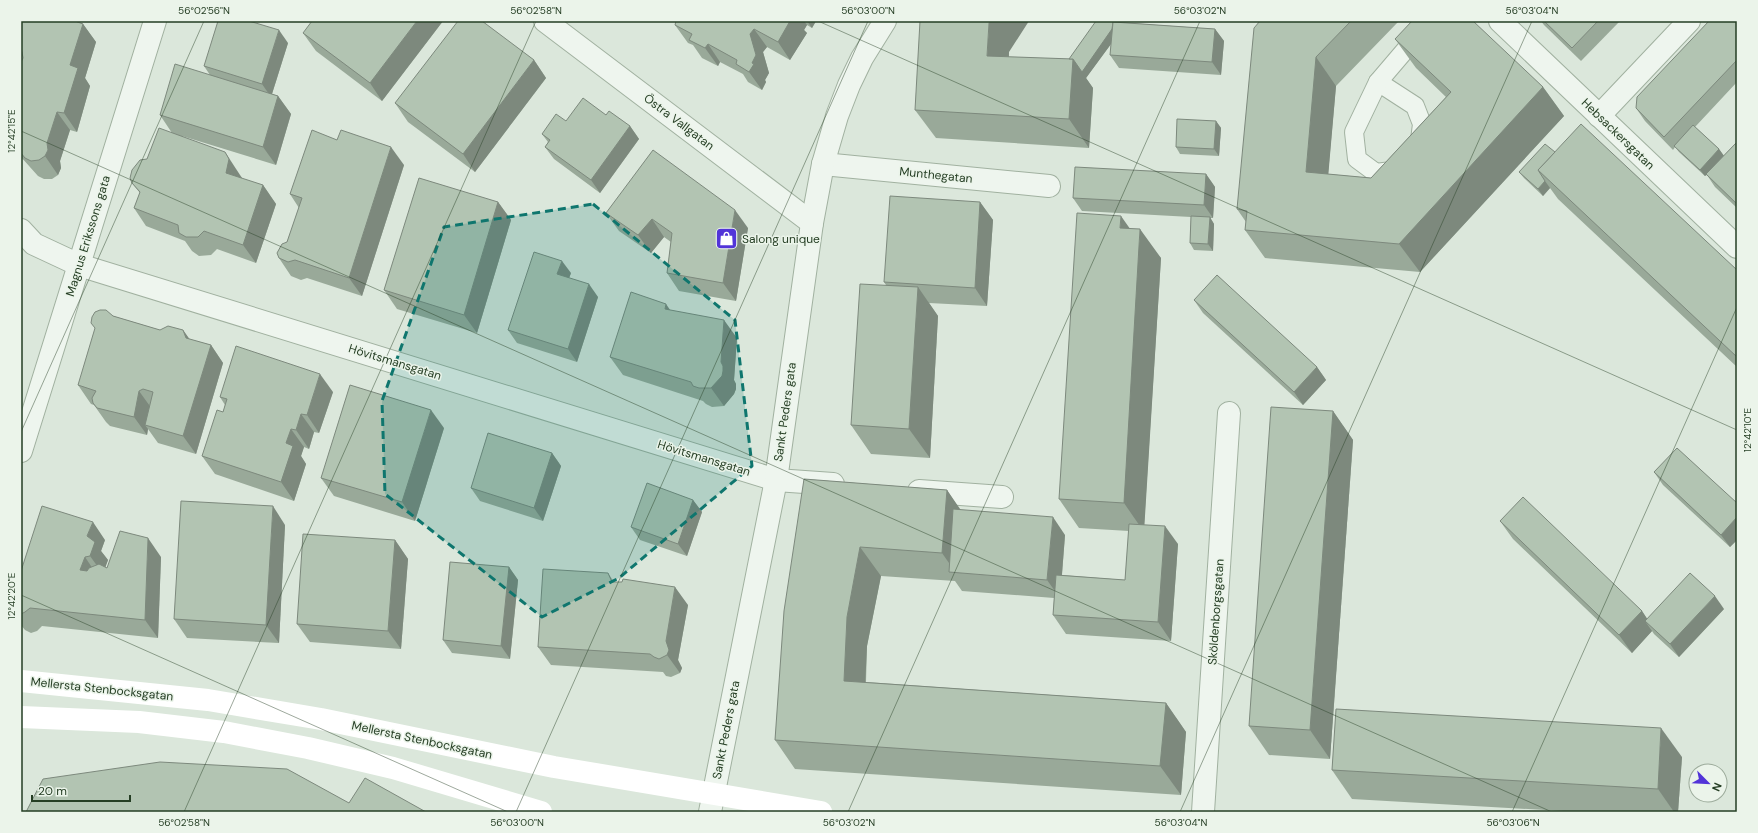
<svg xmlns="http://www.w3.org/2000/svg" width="1758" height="833" font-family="'DM Sans',sans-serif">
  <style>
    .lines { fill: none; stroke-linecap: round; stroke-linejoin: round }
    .service-casing { stroke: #a1b1a0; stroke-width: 20 }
    .minor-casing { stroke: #a1b1a0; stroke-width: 24 }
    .service { stroke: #eef5ee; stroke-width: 18 }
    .minor { stroke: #eef5ee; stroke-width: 22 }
    .secondary { stroke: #fff; stroke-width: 22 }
    .wall { fill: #99a999 }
    .shaded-wall { fill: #7d897d }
    .building { fill: #b2c4b2; stroke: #7d897d }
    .marked { fill: #0f766e; fill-opacity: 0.2; stroke: #0f766e; stroke-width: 3; stroke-dasharray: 8 5; stroke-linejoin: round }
    .ticks { fill: none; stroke: #253e24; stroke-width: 1; stroke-opacity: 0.45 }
    .labels { text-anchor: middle; stroke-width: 3; stroke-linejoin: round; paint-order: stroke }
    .street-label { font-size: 12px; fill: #253e24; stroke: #ebf4ea }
    .poi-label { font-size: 12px; fill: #253e24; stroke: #ebf4ea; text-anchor: start }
    .neatline { fill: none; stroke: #253e24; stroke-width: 1.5 }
    .ticks-label { font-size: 10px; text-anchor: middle; fill: #253e24 }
  </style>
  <rect width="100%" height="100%" fill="#dbe7db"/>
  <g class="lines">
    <defs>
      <g id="service">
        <polyline points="1378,82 1415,106 1422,124 1419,148"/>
        <polyline points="1399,170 1376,173 1357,159 1354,132 1378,82 1430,21"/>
      </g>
      <g id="minor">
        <polyline points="545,21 812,223"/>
        <polyline points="1500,21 1737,247"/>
        <polyline points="1599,116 1689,21"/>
        <polyline points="823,164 1049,186"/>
        <polyline points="21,230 34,244 79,265 776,480 833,484"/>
        <polyline points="21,451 155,21"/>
        <polyline points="919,491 1002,497"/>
        <polyline points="710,812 776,480 812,223 823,164 837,116 849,85 862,58 885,21"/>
        <polyline points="1203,812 1229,413"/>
      </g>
    </defs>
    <!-- service casing -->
    <use href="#service" class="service-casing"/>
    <!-- minor casing -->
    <use href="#minor" class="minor-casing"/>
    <!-- service -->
    <use href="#service" class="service"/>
    <!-- minor -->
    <use href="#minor" class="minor"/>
    <!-- secondary -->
    <g class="secondary">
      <polyline points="21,681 208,700 321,719 554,767 821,812"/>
      <polyline points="21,717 139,722 224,732 308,748 393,768 541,812"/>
    </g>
  </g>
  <!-- wall -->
  <g class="wall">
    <polygon points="443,21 382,101 316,51 303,33"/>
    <polygon points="676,21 816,21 812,28 807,25 804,30 807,33 790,60 767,47 763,52 769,73 765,80 766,82 762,90 748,82 743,74 720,62 718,66 702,58 693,45 688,43 675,25"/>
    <polygon points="1260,21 1399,21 1336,86 1328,174 1371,178 1446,97 1416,68 1395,39 1543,87 1564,116 1420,272 1265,258 1245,230 1246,222 1237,209"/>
    <polygon points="1541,21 1620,21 1581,61 1544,25"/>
    <polygon points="1737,21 1737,82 1695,127 1719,149 1724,156 1737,142 1737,208 1715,187 1707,175 1705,176 1679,152 1675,147 1673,150 1645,121 1636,108"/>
    <polygon points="1117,22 1215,29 1224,41 1221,75 1119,68 1110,55 1111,44 1086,78 1093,88 1089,148 936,138 915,110 1009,52 1009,57 1069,59"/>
    <polygon points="80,23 83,24 96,42 85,78 90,86 77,132 70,130 60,161 61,168 58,175 52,179 44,179 38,176 21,157 21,62"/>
    <polygon points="288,43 272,94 278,96 291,114 276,165 182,136 242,178 242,179 263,185 276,204 256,263 217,249 211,255 199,256 192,251 185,241 146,226 134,208 140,193 132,183 147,159 172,133 160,115 210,75 204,66"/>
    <polygon points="534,60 546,78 475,172 408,122 395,103"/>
    <polygon points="606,115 630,126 639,139 600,193 554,159 545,147 548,142 542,134"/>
    <polygon points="1216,121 1221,128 1219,156 1180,154 1176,147"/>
    <polygon points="337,140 404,165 362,296 307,278 301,280 291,276 279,258 287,242 299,208 290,194"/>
    <polygon points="1555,152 1737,270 1737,367 1558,199 1550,188 1543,196 1524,178 1519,172"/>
    <polygon points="1206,174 1215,187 1213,218 1210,218 1214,224 1213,251 1194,250 1190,243 1191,217 1082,211 1073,198"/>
    <polygon points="498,202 511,220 477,333 397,309 384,290"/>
    <polygon points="980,202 993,220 987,306 929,303 938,316 930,458 871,454 851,425 886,285 884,282"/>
    <polygon points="606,213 748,228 736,301 679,291 667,273 671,242 664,237 651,253 619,231"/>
    <polygon points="1130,229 1161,258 1144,525 1178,544 1171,641 1066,634 1053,615 1054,598 962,591 955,581 881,576 867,646 866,682 1166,703 1186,732 1181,795 795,769 775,740 804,479 947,490 960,510 1065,535 1062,575 1125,580 1129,531 1079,528 1059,499"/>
    <polygon points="571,273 569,278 598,297 577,362 517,343 508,330"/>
    <polygon points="1194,300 1317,367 1326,380 1303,405 1203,313"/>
    <polygon points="670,310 737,338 734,380 736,384 736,389 734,394 724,406 712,407 706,404 703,401 623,375 610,357"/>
    <polygon points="113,316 160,330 183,330 189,339 211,345 223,363 196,454 158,443 148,429 147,435 110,426 106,422 94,405 91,404 78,385"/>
    <polygon points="333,392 319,433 314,432 309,449 304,447 301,456 306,464 294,501 215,474 202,456 223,412 225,405 220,397"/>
    <polygon points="1333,411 1353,440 1330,759 1269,755 1249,726"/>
    <polygon points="444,428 415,521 334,496 321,478"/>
    <polygon points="552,453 561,466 543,521 480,501 471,488"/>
    <polygon points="1654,472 1737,503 1737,540 1730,547 1663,485"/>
    <polygon points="693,500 702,512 687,556 640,540 631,527"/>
    <polygon points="1500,521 1642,611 1647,619 1724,609 1679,657 1654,634 1652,631 1632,653 1513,539"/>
    <polygon points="285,525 279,643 187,638 174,619"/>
    <polygon points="105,540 101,551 108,560 105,567 107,568 161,557 158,638 42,626 37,631 31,633 25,630 21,625 21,571"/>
    <polygon points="395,540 408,559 401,649 310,642 297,624"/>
    <polygon points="509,567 518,580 510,659 452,653 443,640"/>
    <polygon points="608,573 614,582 688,605 678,660 682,668 680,673 671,677 666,676 663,672 551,665 538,647"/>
    <polygon points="1682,757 1678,812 1580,812 1352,799 1332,770"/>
  </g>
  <!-- shaded-wall -->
  <g class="shaded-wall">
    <polygon points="417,21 443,21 382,101 370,83"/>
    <polygon points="790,21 804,21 807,25 804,30 807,33 790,60 778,42"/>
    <polygon points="807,21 816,21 812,28"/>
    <polygon points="990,21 1029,21 1009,52 1007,85 987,56 989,23"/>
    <polygon points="1117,22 1122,29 1086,78 1093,88 1089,148 1069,119 1073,59"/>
    <polygon points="83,24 96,42 85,78 90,86 77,132 64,113 70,65"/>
    <polygon points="754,29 767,47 763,52 769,73 765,80 766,82 762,90 749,72 750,34"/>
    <polygon points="1215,29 1224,41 1221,75 1212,62"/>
    <polygon points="279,30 288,43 271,97 262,84"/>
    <polygon points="708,44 720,62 718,66 705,48"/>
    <polygon points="1316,57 1336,86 1326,201 1306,172"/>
    <polygon points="534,60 546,78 475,172 463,154"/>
    <polygon points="1543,87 1564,116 1420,272 1399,244"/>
    <polygon points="278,96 291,114 276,165 263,147"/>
    <polygon points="57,112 70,130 60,161 61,168 58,175 45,156 47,143"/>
    <polygon points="1216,121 1221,128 1219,156 1214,149"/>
    <polygon points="630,126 639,139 600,193 591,180"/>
    <polygon points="391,147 404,165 362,296 349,278"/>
    <polygon points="1719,149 1724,156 1705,176 1700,170"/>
    <polygon points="225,152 242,178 238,192 226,173"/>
    <polygon points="1206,174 1215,187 1213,218 1204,205"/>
    <polygon points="1545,181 1550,188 1543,196 1538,189"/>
    <polygon points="263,185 276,204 256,263 243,245"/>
    <polygon points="498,202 511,220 477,333 464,315"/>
    <polygon points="980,202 993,220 987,306 975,288"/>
    <polygon points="735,210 748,228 736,301 723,283"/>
    <polygon points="1121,216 1140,243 1140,229 1161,258 1144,532 1124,503 1120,228"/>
    <polygon points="1210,217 1214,224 1213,251 1208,244"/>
    <polygon points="652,219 664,237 651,253 638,235"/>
    <polygon points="562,261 571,273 566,286 557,274"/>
    <polygon points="589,284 598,297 577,362 568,349"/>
    <polygon points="918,287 938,316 930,458 909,429"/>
    <polygon points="666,304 679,323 665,309"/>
    <polygon points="724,320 737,338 734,380 736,384 736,389 734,394 724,406 711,388 721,362"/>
    <polygon points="183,330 196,348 186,338"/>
    <polygon points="211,345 223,363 196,454 183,436"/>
    <polygon points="1317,367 1326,380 1303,405 1294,392"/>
    <polygon points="320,374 333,392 319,433 307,415"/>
    <polygon points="139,391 152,409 145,425 148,429 147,435 134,417"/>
    <polygon points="431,410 444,428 415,521 402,502"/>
    <polygon points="1333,411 1353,440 1330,759 1310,730"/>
    <polygon points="301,414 314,432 309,449 296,430"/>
    <polygon points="291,429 304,447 301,456 306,464 294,501 281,482 286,443"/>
    <polygon points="552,453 561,466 543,521 534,508"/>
    <polygon points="947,490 967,519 956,573 942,553"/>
    <polygon points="693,500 702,512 687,556 678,544"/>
    <polygon points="273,506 285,525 279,643 266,625"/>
    <polygon points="1053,517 1065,535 1060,598 1047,580"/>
    <polygon points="1737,517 1737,540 1730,547 1721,535"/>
    <polygon points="93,522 105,540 101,551 108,560 103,574 90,556 87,536"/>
    <polygon points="1165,526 1178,544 1171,641 1158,622"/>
    <polygon points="148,538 161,557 158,638 145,620"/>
    <polygon points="395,540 408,559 401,649 388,631"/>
    <polygon points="860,547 881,576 867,646 864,709 844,681 847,617"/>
    <polygon points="85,557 97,575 80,570"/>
    <polygon points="509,567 518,580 510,659 501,646"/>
    <polygon points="675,587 688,605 678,660 682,668 680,673 667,655 666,641"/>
    <polygon points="1715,596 1724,609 1679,657 1670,644"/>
    <polygon points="1642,611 1654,629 1645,621 1652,631 1632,653 1619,635"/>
    <polygon points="1166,703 1186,732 1181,795 1160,766"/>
    <polygon points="1661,728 1682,757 1678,812 1674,812 1658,789"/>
  </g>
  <!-- building -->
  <g class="building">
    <polygon points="22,21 75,21 83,24 70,65 78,68 64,113 57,112 47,143 48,150 45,156 39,160 31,161 25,158 21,153 21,62 23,58 22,52 21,50 21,24"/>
    <polygon points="218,21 249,21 279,30 262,84 204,66"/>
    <polygon points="312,21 417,21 370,83 303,33"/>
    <polygon points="458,21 482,21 534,60 463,154 395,103"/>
    <polygon points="676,21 790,21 778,42 754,29 750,34 756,55 752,63 754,64 749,72 736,64 737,60 708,44 705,48 689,40 692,34 675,25"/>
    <polygon points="920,21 990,21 989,23 987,56 1073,59 1069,119 915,110"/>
    <polygon points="1096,21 1116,21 1117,22 1113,22 1112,29 1082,72 1073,59 1069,59"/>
    <polygon points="1260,21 1351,21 1316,57 1306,172 1371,178 1451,92 1395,39 1412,21 1473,21 1543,87 1399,244 1245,230 1247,211 1237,209 1254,28"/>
    <polygon points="1544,21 1598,21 1572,48"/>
    <polygon points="1709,21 1737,21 1737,60 1664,137 1636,108 1637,97"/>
    <polygon points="1113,22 1215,29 1212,62 1110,55"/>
    <polygon points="175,64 278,96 263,147 160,115"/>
    <polygon points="583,98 606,115 609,111 630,126 591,180 545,147 550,140 542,134 556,114 566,121"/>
    <polygon points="1177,119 1216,121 1214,149 1176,147"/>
    <polygon points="1581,124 1737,270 1737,357 1538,170"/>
    <polygon points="1693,125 1719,149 1700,170 1674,146"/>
    <polygon points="159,128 225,152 229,159 226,173 263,185 243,245 204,231 198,237 186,237 179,233 178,225 134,208 140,192 132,183 130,178 132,170 140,160 147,159"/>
    <polygon points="312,130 337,140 341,130 391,147 349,278 295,260 288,262 279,258 277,253 282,244 287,242 302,198 290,194"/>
    <polygon points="1737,142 1737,204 1706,174"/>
    <polygon points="1545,144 1555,152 1538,170 1545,181 1538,189 1519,172"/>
    <polygon points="653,150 735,210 723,283 667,273 672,233 652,219 638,235 606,213"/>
    <polygon points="1075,167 1206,174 1204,205 1073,198"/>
    <polygon points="419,178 498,202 464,315 384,290"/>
    <polygon points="890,196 980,202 975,288 884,282"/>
    <polygon points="1077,213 1121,216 1120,228 1140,229 1124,503 1059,499"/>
    <polygon points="1191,216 1210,217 1208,244 1190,243"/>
    <polygon points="534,252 562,261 557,274 589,284 568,349 508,330"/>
    <polygon points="1217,275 1317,367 1294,392 1194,300"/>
    <polygon points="860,284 918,287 909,429 851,425"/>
    <polygon points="631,292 666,304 665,309 724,320 721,362 723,366 723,371 722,376 711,388 699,388 693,386 691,382 610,357"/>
    <polygon points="100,310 106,310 113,316 160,330 168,326 183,330 186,338 211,345 183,436 145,425 153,392 143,389 139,391 134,417 97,408 93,403 92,398 96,391 78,385 95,328 91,323 92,317 95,312"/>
    <polygon points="236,346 320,374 307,415 301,414 296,430 291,429 286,443 293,446 281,482 202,456 217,410 223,412 227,399 220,397"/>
    <polygon points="350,385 431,410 402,502 321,478"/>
    <polygon points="1271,407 1333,411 1310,730 1249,726"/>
    <polygon points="488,433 552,453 534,508 471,488"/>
    <polygon points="1677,448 1737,503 1737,517 1721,535 1654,472"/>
    <polygon points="804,479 947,490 942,553 860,547 847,617 844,681 1166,703 1160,766 775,740 784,611"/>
    <polygon points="647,483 693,500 678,544 631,527"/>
    <polygon points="1523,497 1642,611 1619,635 1500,521"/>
    <polygon points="181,501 273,506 266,625 174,619"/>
    <polygon points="42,506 93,522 87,536 95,542 90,556 85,557 80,570 87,571 89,568 99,564 107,568 120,531 148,538 145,620 30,608 25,612 21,614 21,571"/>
    <polygon points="953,509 1053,517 1047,580 949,572"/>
    <polygon points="1129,524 1165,526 1158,622 1053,615 1056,575 1125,580"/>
    <polygon points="303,534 395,540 388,631 297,624"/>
    <polygon points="450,562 509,567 501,646 443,640"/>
    <polygon points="543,569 608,573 612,582 622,582 623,579 675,587 666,641 669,650 667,655 659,659 654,657 650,654 538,647"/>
    <polygon points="1690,573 1715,596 1670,644 1645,621"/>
    <polygon points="1336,709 1661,728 1658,789 1332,770"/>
    <polygon points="160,762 287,769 349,803 365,778 426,812 26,812 43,779"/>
  </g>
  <!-- marked area -->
  <path class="marked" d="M593,204L735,320L752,466L619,578L542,617L385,494L382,401L444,227Z"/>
  <!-- ticks -->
  <path class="ticks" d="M818,21L1737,430M21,131L1552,812M21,432L204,21M21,595L508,812M184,812L536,21M516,812L868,21M848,812L1200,21M1180,812L1532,21M1512,812L1737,307"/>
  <!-- icons -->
  <defs>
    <symbol id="shop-square" viewBox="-11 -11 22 22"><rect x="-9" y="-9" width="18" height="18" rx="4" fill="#5234d8" stroke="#ebf4ea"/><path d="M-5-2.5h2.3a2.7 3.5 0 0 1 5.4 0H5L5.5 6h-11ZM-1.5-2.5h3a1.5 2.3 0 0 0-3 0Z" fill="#fff"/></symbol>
  </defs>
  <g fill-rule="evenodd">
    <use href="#shop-square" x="714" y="226" width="25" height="25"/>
  </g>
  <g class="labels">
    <!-- street labels -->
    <g class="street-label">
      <text transform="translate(679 122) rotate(37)" y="4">Östra Vallgatan</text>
      <text transform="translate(1618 134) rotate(44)" y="4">Hebsackersgatan</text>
      <text transform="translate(936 175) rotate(6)" y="4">Munthegatan</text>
      <text transform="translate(88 236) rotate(-73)" y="4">Magnus Erikssons gata</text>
      <text transform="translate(395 362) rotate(17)" y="4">Hövitsmansgatan</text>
      <text transform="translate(785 412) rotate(-82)" y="4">Sankt Peders gata</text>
      <text transform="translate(704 458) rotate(17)" y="4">Hövitsmansgatan</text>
      <text transform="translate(1216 612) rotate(-86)" y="4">Sköldenborgsgatan</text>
      <text transform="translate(102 689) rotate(6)" y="4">Mellersta Stenbocksgatan</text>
      <text transform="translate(726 730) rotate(-79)" y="4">Sankt Peders gata</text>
      <text transform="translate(422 740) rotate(12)" y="4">Mellersta Stenbocksgatan</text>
    </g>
    <!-- poi labels -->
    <g class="poi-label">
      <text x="742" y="243">Salong unique</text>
    </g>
  </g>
  <!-- border -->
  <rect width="1758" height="833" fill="none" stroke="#ebf4ea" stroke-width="44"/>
  <!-- north arrow -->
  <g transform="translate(1708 783) rotate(114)"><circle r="19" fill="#ebf4ea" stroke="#9cab9b"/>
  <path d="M0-3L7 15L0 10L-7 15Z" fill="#5234d8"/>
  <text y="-6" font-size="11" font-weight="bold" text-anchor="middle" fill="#253e24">N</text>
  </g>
  <!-- scale -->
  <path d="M32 795v6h98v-6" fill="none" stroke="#253e24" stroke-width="2"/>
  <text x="38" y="795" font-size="12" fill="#253e24" stroke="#ebf4ea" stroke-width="3" paint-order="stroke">20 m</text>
  <rect x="22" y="22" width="1714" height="789" class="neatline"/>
  <g class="ticks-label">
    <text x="204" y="14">56°02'56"N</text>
    <text x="536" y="14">56°02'58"N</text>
    <text x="868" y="14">56°03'00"N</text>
    <text x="1200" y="14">56°03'02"N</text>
    <text x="1532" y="14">56°03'04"N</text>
    <text transform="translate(11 131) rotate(-90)" y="4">12°42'15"E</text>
    <text transform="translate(1747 430) rotate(-90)" y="4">12°42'10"E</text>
    <text transform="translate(11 596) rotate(-90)" y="4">12°42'20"E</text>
    <text x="184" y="826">56°02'58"N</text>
    <text x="517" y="826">56°03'00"N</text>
    <text x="849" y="826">56°03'02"N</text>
    <text x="1181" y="826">56°03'04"N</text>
    <text x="1513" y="826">56°03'06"N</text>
  </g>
</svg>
